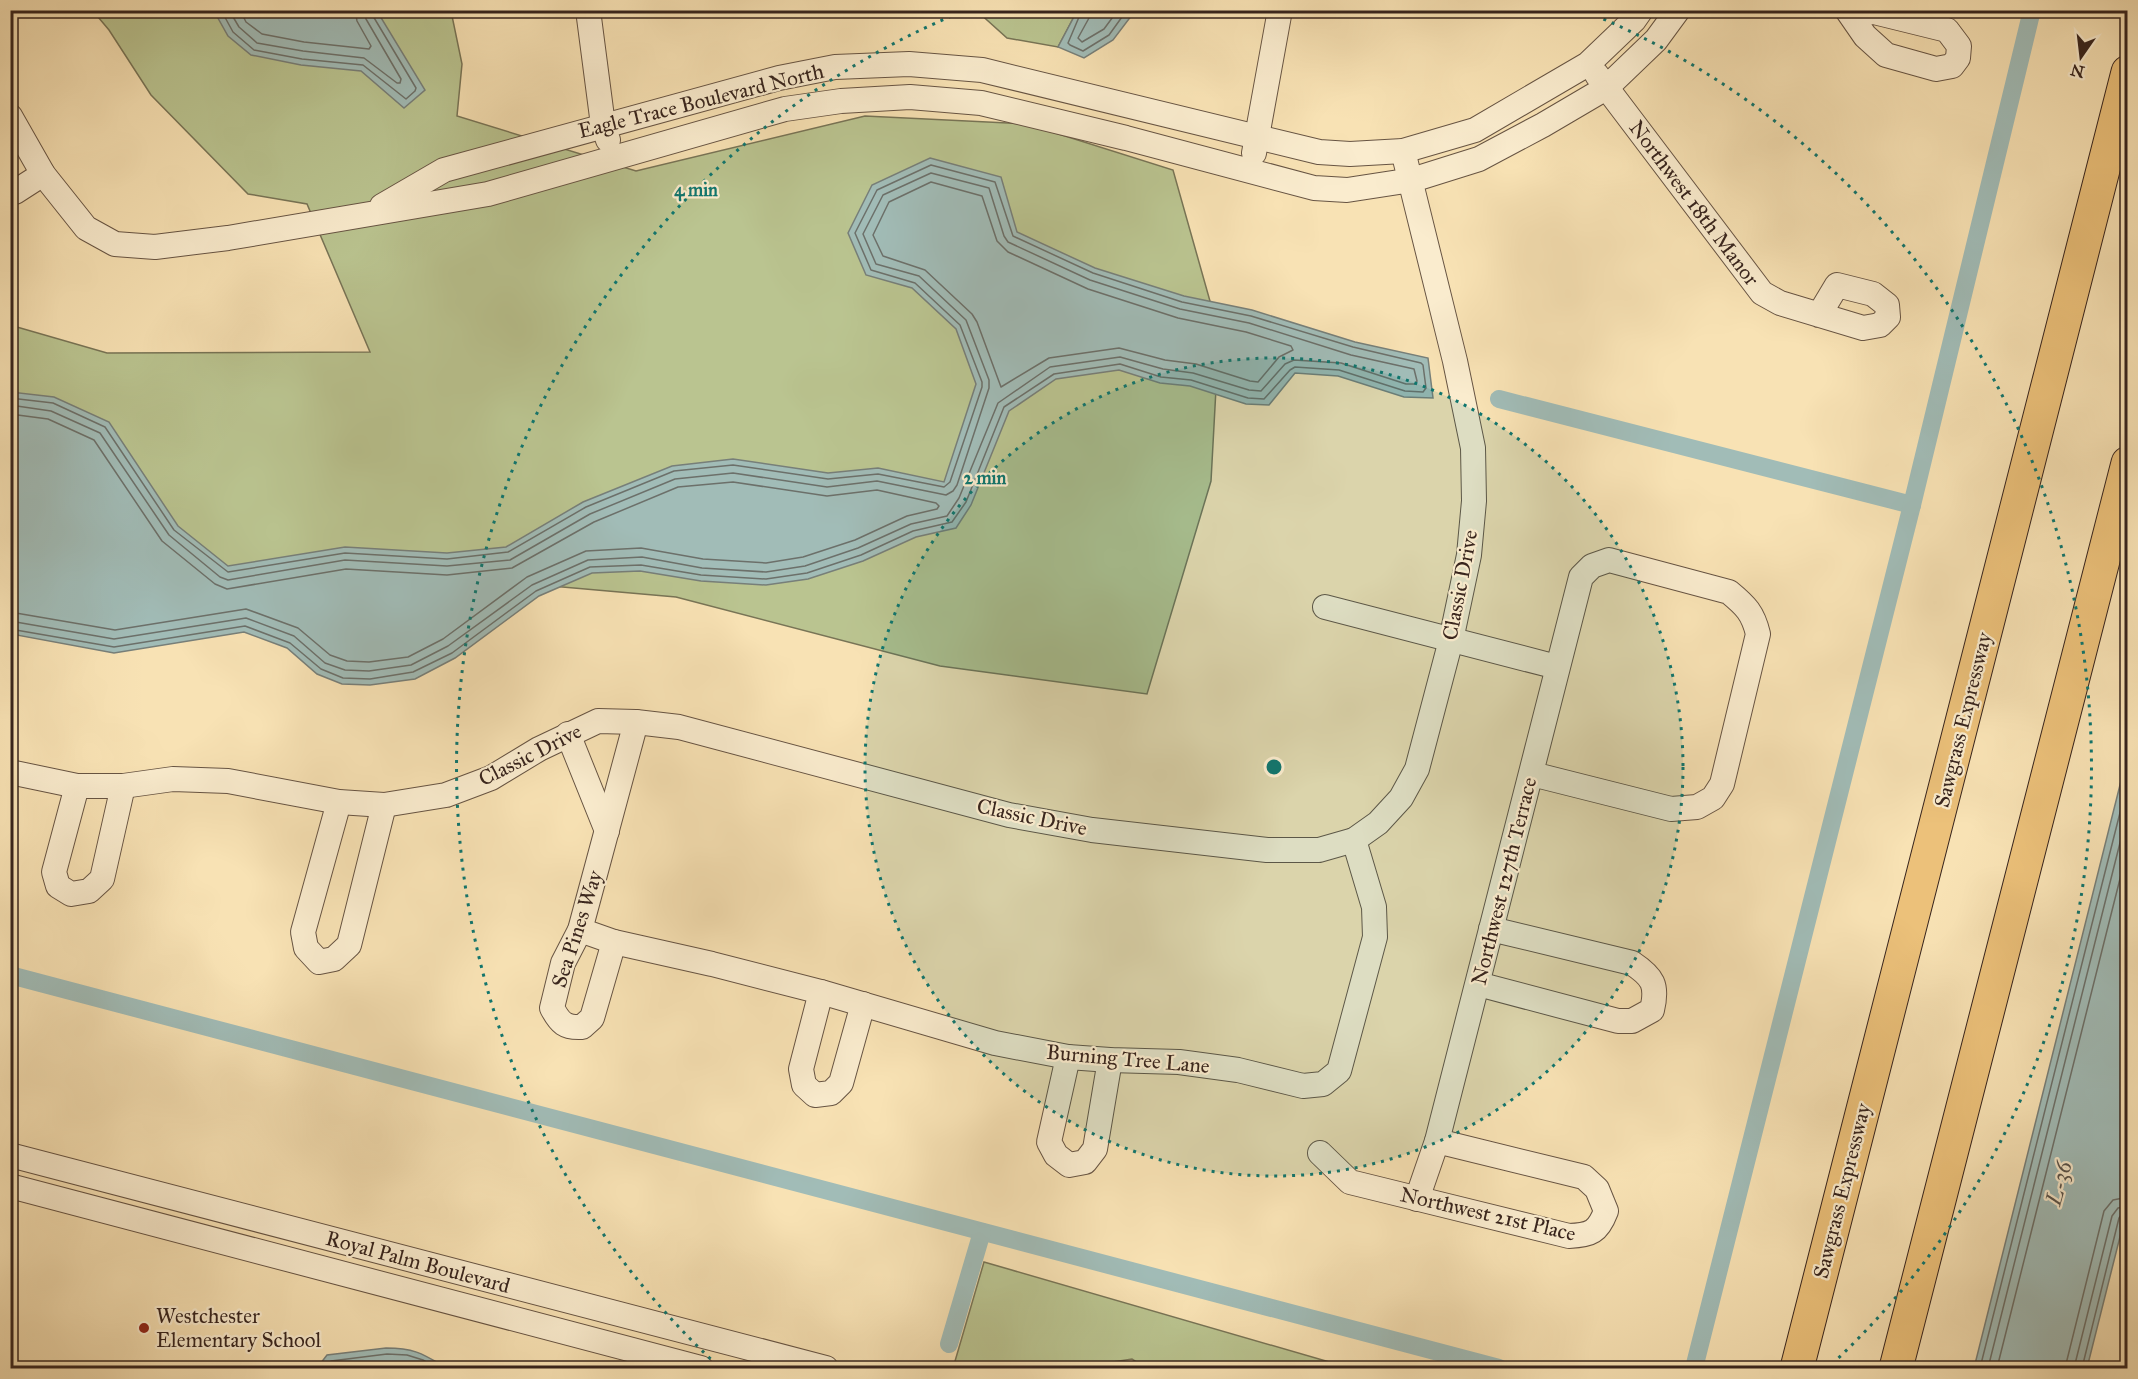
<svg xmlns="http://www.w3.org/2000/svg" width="2138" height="1379" font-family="'IM FELL Great Primer',serif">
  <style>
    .green { fill: #bac490; stroke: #787456; stroke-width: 1.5 }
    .water { fill: #a1bcb7; stroke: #777f79; stroke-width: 1.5 }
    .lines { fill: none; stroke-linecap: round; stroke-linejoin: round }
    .shore { stroke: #6c706a; stroke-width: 1.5 }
    .canal { stroke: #a1bcb7; stroke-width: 18 }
    .minor-casing { stroke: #675443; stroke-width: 26 }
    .highway-casing { stroke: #37241d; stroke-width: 35 }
    .minor { stroke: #faecce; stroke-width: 24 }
    .highway { stroke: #ecc17a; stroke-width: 33 }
    .ring { fill: none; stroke: #0f766e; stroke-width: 3; stroke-dasharray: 3 6 }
    .poi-dot { fill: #8f2418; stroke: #faecce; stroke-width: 2 }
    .labels { text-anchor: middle; stroke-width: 4.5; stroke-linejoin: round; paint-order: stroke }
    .street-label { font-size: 21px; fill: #37241d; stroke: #faecce }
    .poi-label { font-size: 21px; fill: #37241d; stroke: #faecce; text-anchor: start }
    .water-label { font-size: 22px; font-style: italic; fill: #57524b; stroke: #faecce }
    .centre { fill: #0f766e; stroke: #faecce; stroke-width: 3 }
    .ring-label { font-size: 18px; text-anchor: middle; font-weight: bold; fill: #0f766e; stroke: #faecce; stroke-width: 4.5; stroke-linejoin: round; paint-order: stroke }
  </style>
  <rect width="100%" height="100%" fill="#f8e2b4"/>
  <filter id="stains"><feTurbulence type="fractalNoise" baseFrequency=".00333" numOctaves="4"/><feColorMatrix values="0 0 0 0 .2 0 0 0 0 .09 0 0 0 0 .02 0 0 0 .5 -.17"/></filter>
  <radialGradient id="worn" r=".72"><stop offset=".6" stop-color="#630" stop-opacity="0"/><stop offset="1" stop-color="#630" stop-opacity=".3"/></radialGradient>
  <!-- green -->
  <g class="green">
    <polygon points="93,11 451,11 462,64 457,116 636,171 865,116 1027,124 1173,170 1219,333 1211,481 1147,694 940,666 676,597 517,583 11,604 10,325 107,353 370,352 307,204 248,194 151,95 109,30"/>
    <polygon points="977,11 1077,11 1058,47 1007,38"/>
    <polygon points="984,1262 1350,1368 1146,1368 1132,1359 1087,1366 1085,1368 953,1368"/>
  </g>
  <!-- water -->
  <g class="water">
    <polygon points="214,11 377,11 425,90 404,108 361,71 301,65 251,55 228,36"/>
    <polygon points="1077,11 1077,10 1135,11 1113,40 1084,58 1058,47"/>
    <polygon points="930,158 1001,177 1017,232 1095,268 1184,296 1252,310 1355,342 1428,358 1433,398 1404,397 1338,376 1295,373 1269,405 1246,404 1190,386 1160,383 1119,370 1056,379 1009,411 971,505 956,528 916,537 863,561 808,579 766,585 701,581 640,571 592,573 539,596 455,658 415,679 370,685 342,684 317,674 287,648 244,632 114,653 11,634 11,392 54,397 109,422 178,526 228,566 345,547 447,553 506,547 583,502 672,466 733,459 828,473 878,468 944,482 976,384 956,329 912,288 866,275 848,233 872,185"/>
    <polygon points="2127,757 2127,1209 2087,1368 1974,1368"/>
    <path d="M386,1348C415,1348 423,1354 447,1368H317L327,1355Z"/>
  </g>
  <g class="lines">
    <!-- shore -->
    <g class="shore">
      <polyline points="221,10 233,32 254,50 302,59 363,65 406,99 415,91 416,88 373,16 372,10"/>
      <polyline points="229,10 239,27 257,43 303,51 364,58 397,83 400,83 401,79 366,19 364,10"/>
      <polyline points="240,10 246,22 262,34 304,42 369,49 371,46 357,21 355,10"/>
      <polyline points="1082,10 1068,43 1070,45 1083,51 1109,35 1127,10"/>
      <polyline points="1090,10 1089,18 1078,38 1082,42 1104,29 1118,10"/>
      <polygon points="931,182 982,196 997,241 1008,252 1088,289 1178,318 1246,332 1291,346 1293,350 1279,357 1258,382 1250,381 1196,364 1165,360 1119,348 1049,358 1001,387 977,322 972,314 925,270 883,256 873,235 889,202"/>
      <polyline points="10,398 53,403 105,427 174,530 228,572 345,553 447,559 508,552 586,507 674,471 733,465 828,479 878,474 944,487 950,482 982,387 982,382 960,325 915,283 871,270 855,233 877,190 931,165 995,182 1013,236 1093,273 1182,302 1251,316 1353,347 1421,363 1423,365 1426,388 1423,392 1405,391 1339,370 1295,367 1290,370 1264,399 1248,398 1191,380 1161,377 1120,364 1054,374 1004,407 966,502 952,522 913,531 861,555 807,573 766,579 701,575 641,565 590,567 536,591 452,653 413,672 370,679 343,678 321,669 290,643 245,626 114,647 10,629"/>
      <polyline points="10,405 51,411 100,433 169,535 220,577 228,580 345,560 447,566 510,560 590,514 675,479 733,473 827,487 877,481 946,495 953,491 957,485 989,388 989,380 966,320 919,276 876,264 863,234 883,195 931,173 989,188 1004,236 1008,242 1090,280 1180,309 1249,323 1351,355 1414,369 1417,381 1415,384 1406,384 1341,363 1294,360 1285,364 1261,391 1249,390 1193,373 1163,369 1120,357 1050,367 998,403 959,498 947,516 911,524 858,548 805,566 766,572 702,568 642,557 588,560 532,585 448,646 411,665 369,671 345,670 325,663 294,636 246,618 114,639 10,621"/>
      <polyline points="10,414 48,419 94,440 162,541 215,584 227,589 346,569 447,575 512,568 594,522 678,487 733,482 827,496 877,490 936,503 939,506 937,509 907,516 855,540 803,557 766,563 703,559 641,548 586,551 527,577 443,639 408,657 369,662 347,661 330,655 298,628 246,609 115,630 10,612"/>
      <polyline points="323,1368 331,1361 387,1354 407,1355 423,1360 436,1368"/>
      <polyline points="333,1368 387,1362 406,1363 422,1368"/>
      <polyline points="1980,1368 2128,781"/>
      <polyline points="1988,1368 2128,811"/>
      <polyline points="1997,1368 2128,847"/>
      <polyline points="2065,1368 2104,1211 2113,1200 2128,1197"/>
      <polyline points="2074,1368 2112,1216 2118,1208 2128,1206"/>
      <polyline points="2082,1368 2119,1218 2122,1214 2128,1213"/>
    </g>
    <!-- canal -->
    <g class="canal">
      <polyline points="1499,399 1912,505"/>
      <polyline points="10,975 1499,1368"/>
      <polyline points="949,1344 982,1232"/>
      <polyline points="1694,1368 1912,505 2032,10"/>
    </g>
    <defs>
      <g id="minor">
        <polyline points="588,10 603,125 608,140"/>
        <polyline points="1847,10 1865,36 1886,55 1936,69 1952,66 1958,58 1959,46 1947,30 1874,12 1851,13"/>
        <polyline points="1597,75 1762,293 1780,303 1863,328 1880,325 1888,317 1887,305 1873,294 1837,285 1819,315"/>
        <polyline points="10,116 43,174 86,228 115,244 155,247 228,238 488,194 785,109 841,101 910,97 981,103 1126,138 1314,188 1347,190 1412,180 1479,159 1543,125 1606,88 1656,40 1678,10"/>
        <polyline points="1254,153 1280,10"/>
        <polyline points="10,193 15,192 43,174"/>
        <polyline points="382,206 444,170 779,78 835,67 909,64 982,70 1319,152 1350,154 1403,151 1475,130 1588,64 1634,20 1641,10"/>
        <polyline points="1325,607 1557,667"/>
        <polyline points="568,734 607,831"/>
        <polyline points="10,772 77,786 123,786 173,779 228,781 339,802 384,805 446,795 491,778 539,749 598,721 636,722 679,727 1009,815 1092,830 1267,850 1319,850 1354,840 1378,823 1401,798 1417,769 1451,640 1469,555 1474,501 1473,448 1455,361 1403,151"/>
        <polyline points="77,786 54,872 58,886 71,894 89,891 102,879 123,786"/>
        <polyline points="339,802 303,932 306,948 319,962 334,959 349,945 384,805"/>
        <polyline points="580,930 614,942 712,964 821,992 995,1043 1068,1057 1110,1060 1179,1062 1238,1070 1303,1086 1323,1084 1339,1071 1375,937 1374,907 1354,840"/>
        <path d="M614,942L592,1018L582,1027C565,1028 560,1023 552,1008L563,963L580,930L636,722"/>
        <path d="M1478,984L1618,1021H1632L1652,1010C1658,985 1653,977 1632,963L1491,929"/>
        <polyline points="821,992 801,1069 804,1085 815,1095 831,1093 841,1083 863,1004"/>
        <polyline points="1068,1057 1049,1142 1056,1155 1069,1165 1085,1162 1095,1149 1110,1060"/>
        <path d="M1320,1153L1350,1182L1569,1236C1591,1235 1598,1232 1606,1211L1597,1189L1584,1177L1437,1141"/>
        <polyline points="10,1155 826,1368"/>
        <polyline points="10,1186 701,1368"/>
        <path d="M1417,1199L1437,1141L1581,577L1592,566L1609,560L1729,592C1746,606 1753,613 1758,634L1722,784L1713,798L1697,807L1671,809L1532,774"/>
      </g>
      <g id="highway">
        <polyline points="1797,1368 2128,72"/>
        <polyline points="1896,1368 2128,463"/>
      </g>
    </defs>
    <!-- minor casing -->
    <use href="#minor" class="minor-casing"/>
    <!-- highway casing -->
    <use href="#highway" class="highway-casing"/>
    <!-- minor -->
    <use href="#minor" class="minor"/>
    <!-- highway -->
    <use href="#highway" class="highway"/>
  </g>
  <!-- distance rings -->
  <circle cx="1274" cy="767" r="409" fill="#0f766e" fill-opacity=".12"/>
  <g class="ring">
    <circle cx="1274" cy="767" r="409"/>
    <path d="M717 1365A817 817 0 0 1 961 12M1587 12A817 817 0 0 1 1831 1365"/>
  </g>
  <!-- markers -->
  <circle class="poi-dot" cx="144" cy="1328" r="6"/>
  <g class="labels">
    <!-- street labels -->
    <g class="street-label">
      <text transform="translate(701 101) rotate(-14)" y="7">Eagle Trace Boulevard North</text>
      <text transform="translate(1694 203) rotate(53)" y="7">Northwest 18th Manor</text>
      <text transform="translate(1460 585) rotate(-79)" y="7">Classic Drive</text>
      <text transform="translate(1963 720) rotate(-76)" y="7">Sawgrass Expressway</text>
      <text transform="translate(530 755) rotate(-27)" y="7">Classic Drive</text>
      <text transform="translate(1032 817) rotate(12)" y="7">Classic Drive</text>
      <text transform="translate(1504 881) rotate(-76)" y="7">Northwest 127th Terrace</text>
      <text transform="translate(577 929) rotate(-72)" y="7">Sea Pines Way</text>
      <text transform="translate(1128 1059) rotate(5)" y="7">Burning Tree Lane</text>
      <text transform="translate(1842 1191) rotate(-76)" y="7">Sawgrass Expressway</text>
      <text transform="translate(1488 1214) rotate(13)" y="7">Northwest 21st Place</text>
      <text transform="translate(418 1262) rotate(15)" y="7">Royal Palm Boulevard</text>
    </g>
    <!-- poi labels -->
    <g class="poi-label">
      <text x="156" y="1323">Westchester<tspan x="156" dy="24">Elementary School</tspan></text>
    </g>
    <!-- water labels -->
    <g class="water-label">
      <text transform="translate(2058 1183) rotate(-75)" y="8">L-36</text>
    </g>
  </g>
  <circle cx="1274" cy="767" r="9" class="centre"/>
  <g class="ring-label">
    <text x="696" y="196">4 min</text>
    <text x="985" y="484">2 min</text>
  </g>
  <!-- margin -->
  <rect width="2138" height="1379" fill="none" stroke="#f8e2b4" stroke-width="36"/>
  <rect x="12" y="12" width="2114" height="1355" fill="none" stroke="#37241d" stroke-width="3"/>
  <rect x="18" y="18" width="2102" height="1343" fill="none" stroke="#37241d" stroke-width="1.5"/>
  <!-- north arrow -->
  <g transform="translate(2081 57) rotate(194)" stroke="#faecce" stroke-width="4.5" paint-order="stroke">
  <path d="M0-4.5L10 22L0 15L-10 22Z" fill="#37241d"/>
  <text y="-9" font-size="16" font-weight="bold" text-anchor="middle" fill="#37241d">N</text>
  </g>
  <rect width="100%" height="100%" filter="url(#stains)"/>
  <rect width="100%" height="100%" fill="url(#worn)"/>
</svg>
